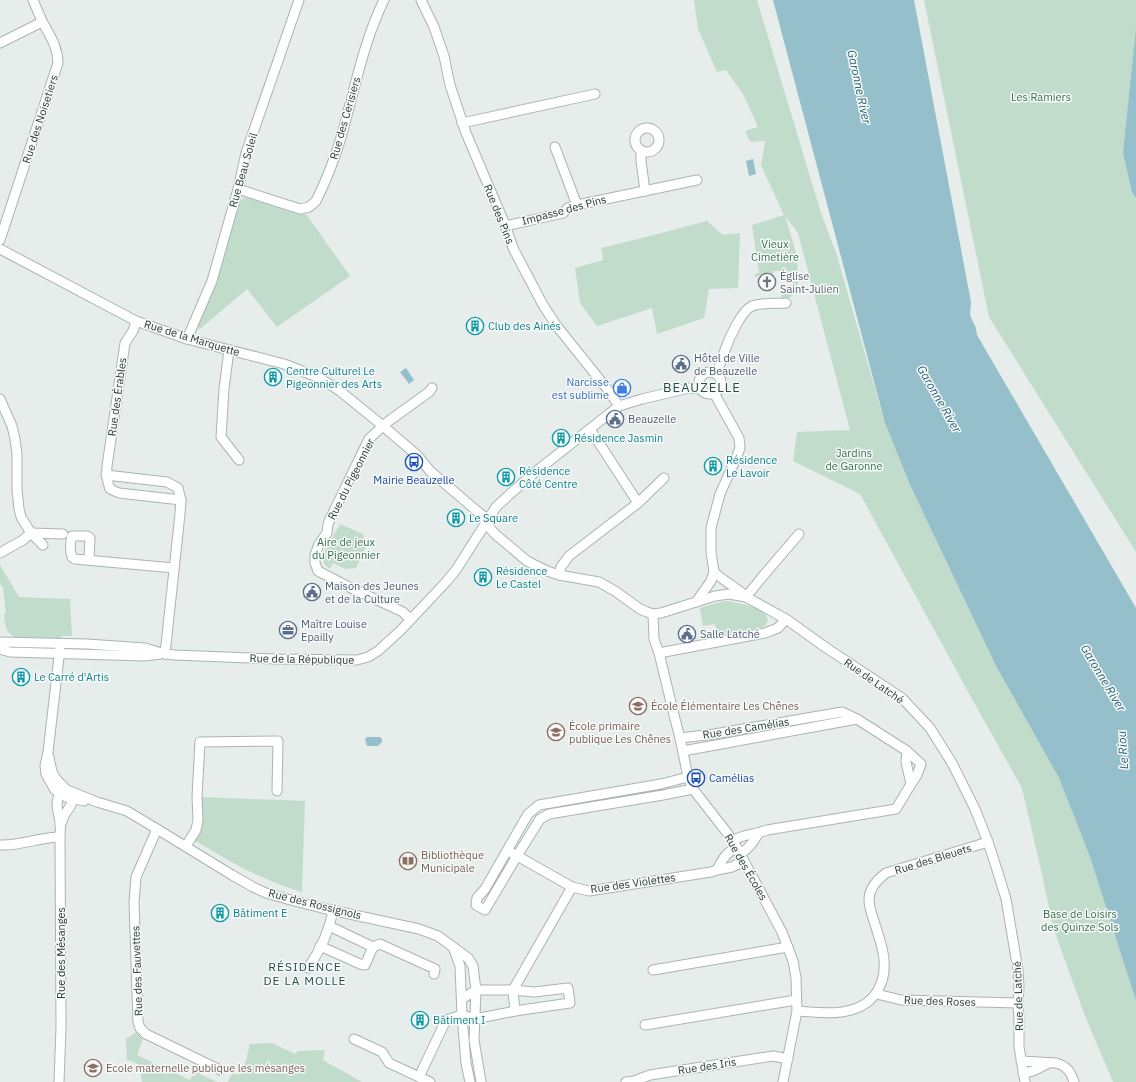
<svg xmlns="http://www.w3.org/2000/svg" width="1136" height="1082" font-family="'IBM Plex Sans',sans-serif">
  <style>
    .green { fill: #c2dccb }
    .water { fill: #95bfcb }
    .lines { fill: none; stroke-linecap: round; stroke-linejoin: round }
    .minor-casing { stroke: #a9b5b2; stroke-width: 11 }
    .minor { stroke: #fff; stroke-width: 9 }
    .labels { text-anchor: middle; stroke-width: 3; stroke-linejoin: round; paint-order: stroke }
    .park-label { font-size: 11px; fill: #357051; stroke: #f7faf9 }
    .street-label { font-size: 11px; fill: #273e39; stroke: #f7faf9 }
    .worship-label { font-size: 11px; fill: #5b616d; stroke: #f7faf9; text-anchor: start }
    .culture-label { font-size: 11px; fill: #0d838f; stroke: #f7faf9; text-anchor: start }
    .service-label { font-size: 11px; fill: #4e5e75; stroke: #f7faf9; text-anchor: start }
    .shop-label { font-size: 11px; fill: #366cbe; stroke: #f7faf9; text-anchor: end }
    .transit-label { font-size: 11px; fill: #164399; stroke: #f7faf9 }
    .education-label { font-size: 11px; fill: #785e54; stroke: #f7faf9; text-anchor: start }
    .water-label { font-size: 12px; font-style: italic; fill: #276173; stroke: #f7faf9 }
    .neighbourhood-label { font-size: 12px; letter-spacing: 1px; fill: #254e47; stroke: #f7faf9 }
    .quarter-label { font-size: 13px; letter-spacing: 1px; fill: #254e47; stroke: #f7faf9 }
  </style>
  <rect width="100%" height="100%" fill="#e6edeb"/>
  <!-- green -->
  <g class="green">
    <polygon points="694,0 757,0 820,210 837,256 885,423 910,485 996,666 1059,778 1090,857 1136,1001 1136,1082 1113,1082 1085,1016 1053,927 1043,879 1022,788 972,699 860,494 793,461 797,432 850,430 798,233 785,216 796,253 799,280 795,293 791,297 782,300 781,294 786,294 786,289 787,289 788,291 789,291 789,288 791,286 793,287 794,286 792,284 792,281 794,280 793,278 791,279 789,276 788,271 773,271 773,276 767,276 767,274 766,276 762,276 761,275 755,277 755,274 759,273 752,225 784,215 761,165 765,141 750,142 745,131 758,127 743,94 726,70 717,72 698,29"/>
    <polygon points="924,0 1136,0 1136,552 989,317"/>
    <polygon points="246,197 296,214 306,214 350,276 277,327 247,289 200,329 197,326 218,274 238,203 244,198"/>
    <polygon points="707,221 723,235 740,233 738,288 709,289 704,318 657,334 652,308 597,326 580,303 575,268 603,260 601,248 646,237"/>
    <polygon points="340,524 363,534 366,547 356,568 345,569 333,563 330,569 324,564 322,556"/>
    <path d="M0,565L19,597L70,599L72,636H62L61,638L14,637C5,631 5,625 4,614L6,613L3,587L0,584Z"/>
    <polygon points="728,601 751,606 765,613 768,619 766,625 761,628 717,636 715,624 703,626 700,608 720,602"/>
    <path d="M200,797L305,801L302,892C288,888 275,883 262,877C238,867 216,853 194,840Z"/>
    <polygon points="136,1032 143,1039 137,1055 190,1080 198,1064 200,1066 200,1074 217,1082 142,1082 141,1076 142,1066 128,1060 127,1060 126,1039"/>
    <polygon points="272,1043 295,1054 298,1051 325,1050 323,1060 362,1082 228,1082 232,1073 239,1075 246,1060 250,1044"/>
  </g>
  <!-- water -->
  <g class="water">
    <polygon points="773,0 914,0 971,302 970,315 976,328 977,335 1136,608 1136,1001 1090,857 1059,778 996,666 910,485 885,423"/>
    <polygon points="1136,29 1136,198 1132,192 1123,153"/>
    <polygon points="753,159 756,174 749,176 746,161"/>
    <polygon points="406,368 414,380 409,384 400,372"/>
    <polygon points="367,737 380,737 382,739 382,742 378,746 367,746 365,739"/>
  </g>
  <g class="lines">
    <defs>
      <g id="minor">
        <polyline points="421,0 434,27 444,56 450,85 466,133 503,220 514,250 543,305 556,325 608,390 619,406"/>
        <polyline points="0,43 42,22"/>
        <polyline points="462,123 595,94"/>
        <circle cx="647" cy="140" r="12"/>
        <polyline points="555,147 577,205"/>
        <polyline points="641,151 641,161 645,191"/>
        <path d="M238,189L300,209L309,207L316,201C325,183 334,160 340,141C354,94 362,45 384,0"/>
        <polyline points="505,226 563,213 568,208 577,205 697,180"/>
        <path d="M0,240L58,63C58,46 49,35 42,21C39,14 36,7 33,0"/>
        <polyline points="0,249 136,321 187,339 284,364 315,376 329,384 340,391 383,426 418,456 430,471 484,517 488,526 495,534 527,561 547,571 559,575 599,582 615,591 640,609 647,612 653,614 661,613 715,596 729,594 746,597 786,619 825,647 902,698 930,728 952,763 975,809 988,842 999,876 1006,899 1018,970 1019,986 1018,1003 1019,1020 1019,1047 1025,1082"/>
        <path d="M136,321L133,331L125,343L124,350L107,466C106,474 107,481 110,489L119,493L181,500"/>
        <polyline points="187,339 212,281 238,189 246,153 299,0"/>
        <polyline points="229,350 224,389 221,437 239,460"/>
        <circle cx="710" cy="383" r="11"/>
        <path d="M715,373C721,366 722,358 725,350C729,339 741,311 752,306C763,302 776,304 786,303"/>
        <polyline points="0,399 12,426 15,439 17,454 17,490 19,509 21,517 31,533 23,540 0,553"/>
        <polyline points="590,429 638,503"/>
        <polyline points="106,475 167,482 178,488 181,500 180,514 165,654"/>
        <polyline points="43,545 31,533 63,534"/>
        <path d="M89,559L90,538L87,536H72C70,542 70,551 72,557L75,559L174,568"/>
        <path d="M714,572C724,581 735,587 746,596"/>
        <polyline points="559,575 561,567 569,556 638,503 664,478"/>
        <polyline points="746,597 763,576 799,534"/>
        <polyline points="696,602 711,581 714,572 711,552 711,528 720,494 737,456 740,448 739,438 714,393"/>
        <polyline points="653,614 654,639 659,653 675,719 680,738 688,777 693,789 728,834 737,848 782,932 793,961 796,978 797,1011 783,1082"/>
        <polyline points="410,619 403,612 347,586 318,571 315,563 315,555 319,544 327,533 328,524 331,517 369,439 386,423 429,392 432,388"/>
        <polyline points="0,642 87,644 145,648 165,654 175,655 275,659 357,660 368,657 378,651 400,631 446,582 456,570 496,507 510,494 534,473 619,406 642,399 689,388 701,389"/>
        <polyline points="60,644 59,657 48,752 45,766 46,774 55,790 66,797 84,801"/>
        <polyline points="0,649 10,652 145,656 160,654"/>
        <polyline points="659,653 765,633 778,628 786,619"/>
        <path d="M680,738L714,734L842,712L857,719L907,751L906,762L911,784L896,809L767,830C755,835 743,834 732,841"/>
        <polyline points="683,751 857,719"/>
        <polyline points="907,751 921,764 917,775 911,784"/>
        <path d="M49,757C50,764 51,770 54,776C58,783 74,794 72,802C71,807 66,811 64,816C63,819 62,822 60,825"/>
        <polyline points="688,777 661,784 539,805 528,814 485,889 477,898 476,905 485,910 517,856 540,819 549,814 663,795 693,789"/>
        <polyline points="67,790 97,802 127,811 157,829 232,875 253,887 266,893 294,901 322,908 419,929 438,936 468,958 473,966 476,990 474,1040 481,1082"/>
        <polyline points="157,829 136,877 134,902 138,1022 140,1028 146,1034 220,1070"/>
        <path d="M0,845C21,846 40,837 60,837"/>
        <polyline points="186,846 196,830 198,820 197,797 200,742 278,741 277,791"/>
        <polyline points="512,853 572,887"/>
        <path d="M740,854C749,849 753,842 758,834"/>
        <path d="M717,870C722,860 726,852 737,848"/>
        <polyline points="329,926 373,947 380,944 435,969 434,974"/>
        <polyline points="320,946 360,964 365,965 373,947"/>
        <polyline points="453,947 460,966 462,1015 466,1063 470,1082"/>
        <path d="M308,968C320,951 329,931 333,911"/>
        <polyline points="653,970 788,947"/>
        <polyline points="877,993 881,995 901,1000 1018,1003"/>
        <polyline points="515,1011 513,990 572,887 589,891 711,872 717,870 732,867 744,861"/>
        <path d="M797,1011C813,1012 835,1015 851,1010C863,1007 874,999 879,988C891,965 880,941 873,918C871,912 869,906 869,900C869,888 878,879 886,873L988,842"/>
        <polyline points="462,1015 475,1019 515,1011 570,1003 568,988 534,992 513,990 476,990 462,999"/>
        <polyline points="645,1025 796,1000"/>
        <polyline points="354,1039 382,1052 389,1063 430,1082"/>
        <path d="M1021,1061L1056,1063C1067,1066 1071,1072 1074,1082"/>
        <polyline points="1023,1073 1033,1071 1049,1063"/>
        <polyline points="419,1077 446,1020 462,1015"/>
        <path d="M59,1082L61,1027L60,837C60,832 61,828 60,823C59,813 54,803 60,794L67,790"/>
        <polyline points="626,1082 634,1081 650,1075 773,1056 788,1059"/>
      </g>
    </defs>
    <!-- minor casing -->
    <use href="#minor" class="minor-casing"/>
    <!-- minor -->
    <use href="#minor" class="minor"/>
  </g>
  <!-- icons -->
  <defs>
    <symbol id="church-ring" viewBox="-11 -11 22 22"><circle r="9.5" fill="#f7faf9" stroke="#6b7280" stroke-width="1.5"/><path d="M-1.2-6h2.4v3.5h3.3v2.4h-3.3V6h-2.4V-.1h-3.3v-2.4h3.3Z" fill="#6b7280"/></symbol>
    <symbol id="building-ring" viewBox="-11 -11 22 22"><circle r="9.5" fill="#f7faf9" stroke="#0f9aa8" stroke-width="1.5"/><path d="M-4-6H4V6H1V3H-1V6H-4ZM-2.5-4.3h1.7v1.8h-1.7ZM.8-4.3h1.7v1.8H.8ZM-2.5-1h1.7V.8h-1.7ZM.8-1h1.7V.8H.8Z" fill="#0f9aa8"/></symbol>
    <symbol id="civic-ring" viewBox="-11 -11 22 22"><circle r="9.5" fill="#f7faf9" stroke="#5c6f8a" stroke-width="1.5"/><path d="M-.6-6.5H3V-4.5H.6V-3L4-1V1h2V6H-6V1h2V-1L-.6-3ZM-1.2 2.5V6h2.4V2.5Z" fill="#5c6f8a"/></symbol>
    <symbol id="shop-ring" viewBox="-11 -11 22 22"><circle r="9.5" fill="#f7faf9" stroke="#3f7fe0" stroke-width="1.5"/><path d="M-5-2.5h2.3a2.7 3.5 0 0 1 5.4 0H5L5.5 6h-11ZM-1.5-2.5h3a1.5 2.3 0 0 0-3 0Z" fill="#3f7fe0"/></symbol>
    <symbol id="bus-ring" viewBox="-11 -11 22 22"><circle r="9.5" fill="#f7faf9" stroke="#1a4fb4" stroke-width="1.5"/><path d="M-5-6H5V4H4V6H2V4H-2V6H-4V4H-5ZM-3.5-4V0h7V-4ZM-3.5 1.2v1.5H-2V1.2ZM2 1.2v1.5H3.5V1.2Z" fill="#1a4fb4"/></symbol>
    <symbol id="office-ring" viewBox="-11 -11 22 22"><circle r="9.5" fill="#f7faf9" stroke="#5c6f8a" stroke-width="1.5"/><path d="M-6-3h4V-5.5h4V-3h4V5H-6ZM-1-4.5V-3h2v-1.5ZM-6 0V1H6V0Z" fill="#5c6f8a"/></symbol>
    <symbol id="school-ring" viewBox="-11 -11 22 22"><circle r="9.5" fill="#f7faf9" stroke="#8d6e63" stroke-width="1.5"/><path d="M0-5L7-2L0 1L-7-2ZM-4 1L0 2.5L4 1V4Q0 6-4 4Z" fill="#8d6e63"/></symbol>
    <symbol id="library-ring" viewBox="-11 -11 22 22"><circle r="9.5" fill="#f7faf9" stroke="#8d6e63" stroke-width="1.5"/><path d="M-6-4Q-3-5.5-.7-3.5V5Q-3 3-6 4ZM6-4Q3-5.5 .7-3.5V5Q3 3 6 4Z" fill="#8d6e63"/></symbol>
  </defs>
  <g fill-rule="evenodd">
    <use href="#church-ring" x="757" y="272" width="20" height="20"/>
    <use href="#building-ring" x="465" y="316" width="20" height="20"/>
    <use href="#civic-ring" x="671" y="354" width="20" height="20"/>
    <use href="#building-ring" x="263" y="367" width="20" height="20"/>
    <use href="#shop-ring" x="612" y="378" width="20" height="20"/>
    <use href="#civic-ring" x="605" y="409" width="20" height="20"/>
    <use href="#building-ring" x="551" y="428" width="20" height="20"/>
    <use href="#bus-ring" x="404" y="452" width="20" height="20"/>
    <use href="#building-ring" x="703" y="456" width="20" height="20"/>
    <use href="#building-ring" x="496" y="467" width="20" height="20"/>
    <use href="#building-ring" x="446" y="508" width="20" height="20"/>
    <use href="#building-ring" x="473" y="567" width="20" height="20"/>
    <use href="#civic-ring" x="302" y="582" width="20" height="20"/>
    <use href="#office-ring" x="278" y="620" width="20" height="20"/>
    <use href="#civic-ring" x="677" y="624" width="20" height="20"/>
    <use href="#building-ring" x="11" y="667" width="20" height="20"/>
    <use href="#school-ring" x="628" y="696" width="20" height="20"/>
    <use href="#school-ring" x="546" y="722" width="20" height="20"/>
    <use href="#bus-ring" x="686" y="768" width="20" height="20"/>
    <use href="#library-ring" x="398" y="851" width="20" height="20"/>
    <use href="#building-ring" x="210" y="903" width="20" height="20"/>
    <use href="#building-ring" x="410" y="1010" width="20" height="20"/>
    <use href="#school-ring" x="83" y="1058" width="20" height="20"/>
  </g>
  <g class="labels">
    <!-- park labels -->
    <g class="park-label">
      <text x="1041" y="101">Les Ramiers</text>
      <text x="775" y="248">Vieux<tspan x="775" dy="13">Cimetière</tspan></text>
      <text x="854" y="457">Jardins<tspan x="854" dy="13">de Garonne</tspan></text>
      <text x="346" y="546">Aire de jeux<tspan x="346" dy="13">du Pigeonnier</tspan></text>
      <text x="1080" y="918">Base de Loisirs<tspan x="1080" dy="13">des Quinze Sols</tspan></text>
    </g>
    <!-- street labels -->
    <g class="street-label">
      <text transform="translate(345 118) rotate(-74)" y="4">Rue des Cerisiers</text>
      <text transform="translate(40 119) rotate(-72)" y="4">Rue des Noisetiers</text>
      <text transform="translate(243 170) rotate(-74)" y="4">Rue Beau Soleil</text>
      <text transform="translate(564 210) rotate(-15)" y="4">Impasse des Pins</text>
      <text transform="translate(499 214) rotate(68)" y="4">Rue des Pins</text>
      <text transform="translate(192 338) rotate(17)" y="4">Rue de la Marquette</text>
      <text transform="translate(117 397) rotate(-82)" y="4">Rue des Érables</text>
      <text transform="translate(351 479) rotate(-63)" y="4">Rue du Pigeonnier</text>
      <text transform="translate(302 659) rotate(1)" y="4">Rue de la République</text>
      <text transform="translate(874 681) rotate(35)" y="4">Rue de Latché</text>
      <text transform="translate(746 728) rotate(-9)" y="4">Rue des Camélias</text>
      <text transform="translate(933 859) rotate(-17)" y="4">Rue des Bleuets</text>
      <text transform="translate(746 867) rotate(60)" y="4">Rue des Écoles</text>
      <text transform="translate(633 883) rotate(-8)" y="4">Rue des Violettes</text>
      <text transform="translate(315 904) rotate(14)" y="4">Rue des Rossignols</text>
      <text transform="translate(61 953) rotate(-90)" y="4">Rue des Mésanges</text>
      <text transform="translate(137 971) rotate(-92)" y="4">Rue des Fauvettes</text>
      <text transform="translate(1018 996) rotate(-92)" y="4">Rue de Latché</text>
      <text transform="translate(940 1001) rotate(2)" y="4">Rue des Roses</text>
      <text transform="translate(707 1066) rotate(-9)" y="4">Rue des Iris</text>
    </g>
    <!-- worship labels -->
    <g class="worship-label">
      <text x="780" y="280">Église<tspan x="780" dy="13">Saint-Julien</tspan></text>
    </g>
    <!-- culture labels -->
    <g class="culture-label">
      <text x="488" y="330">Club des Ainés</text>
      <text x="286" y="375">Centre Culturel Le<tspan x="286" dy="13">Pigeonnier des Arts</tspan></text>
      <text x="574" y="442">Résidence Jasmin</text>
      <text x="726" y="464">Résidence<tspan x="726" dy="13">Le Lavoir</tspan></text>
      <text x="519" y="475">Résidence<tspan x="519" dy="13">Côté Centre</tspan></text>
      <text x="469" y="522">Le Square</text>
      <text x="496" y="575">Résidence<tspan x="496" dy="13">Le Castel</tspan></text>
      <text x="34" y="681">Le Carré d'Artis</text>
      <text x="233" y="917">Bâtiment E</text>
      <text x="433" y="1024">Bâtiment I</text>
    </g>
    <!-- service labels -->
    <g class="service-label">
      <text x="694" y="362">Hôtel de Ville<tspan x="694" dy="13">de Beauzelle</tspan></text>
      <text x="628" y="423">Beauzelle</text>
      <text x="325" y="590">Maison des Jeunes<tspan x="325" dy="13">et de la Culture</tspan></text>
      <text x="301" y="628">Maître Louise<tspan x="301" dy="13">Epailly</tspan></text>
      <text x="700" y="638">Salle Latché</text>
    </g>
    <!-- shop labels -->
    <g class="shop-label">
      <text x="609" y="386">Narcisse<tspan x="609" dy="13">est sublime</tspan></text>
    </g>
    <!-- transit labels -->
    <g class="transit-label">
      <text x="414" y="484">Mairie Beauzelle</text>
      <text x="709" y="782" text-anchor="start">Camélias</text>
    </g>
    <!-- education labels -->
    <g class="education-label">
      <text x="651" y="710">École Élémentaire Les Chênes</text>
      <text x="569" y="730">École primaire<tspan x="569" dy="13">publique Les Chênes</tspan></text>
      <text x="421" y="859">Bibliothèque<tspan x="421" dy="13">Municipale</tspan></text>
      <text x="106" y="1072">Ecole maternelle publique les mésanges</text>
    </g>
    <!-- water labels -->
    <g class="water-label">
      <text transform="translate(859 87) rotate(78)" y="4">Garonne River</text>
      <text transform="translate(939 399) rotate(60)" y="4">Garonne River</text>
      <text transform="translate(1103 678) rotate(59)" y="4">Garonne River</text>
      <text transform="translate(1123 750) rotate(-94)" y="4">Le Riou</text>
    </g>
    <!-- neighbourhood labels -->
    <g class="neighbourhood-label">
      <text x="305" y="971">RÉSIDENCE<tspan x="305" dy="14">DE LA MOLLE</tspan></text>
    </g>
    <!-- quarter labels -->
    <g class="quarter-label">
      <text x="702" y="392">BEAUZELLE</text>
    </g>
  </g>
</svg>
